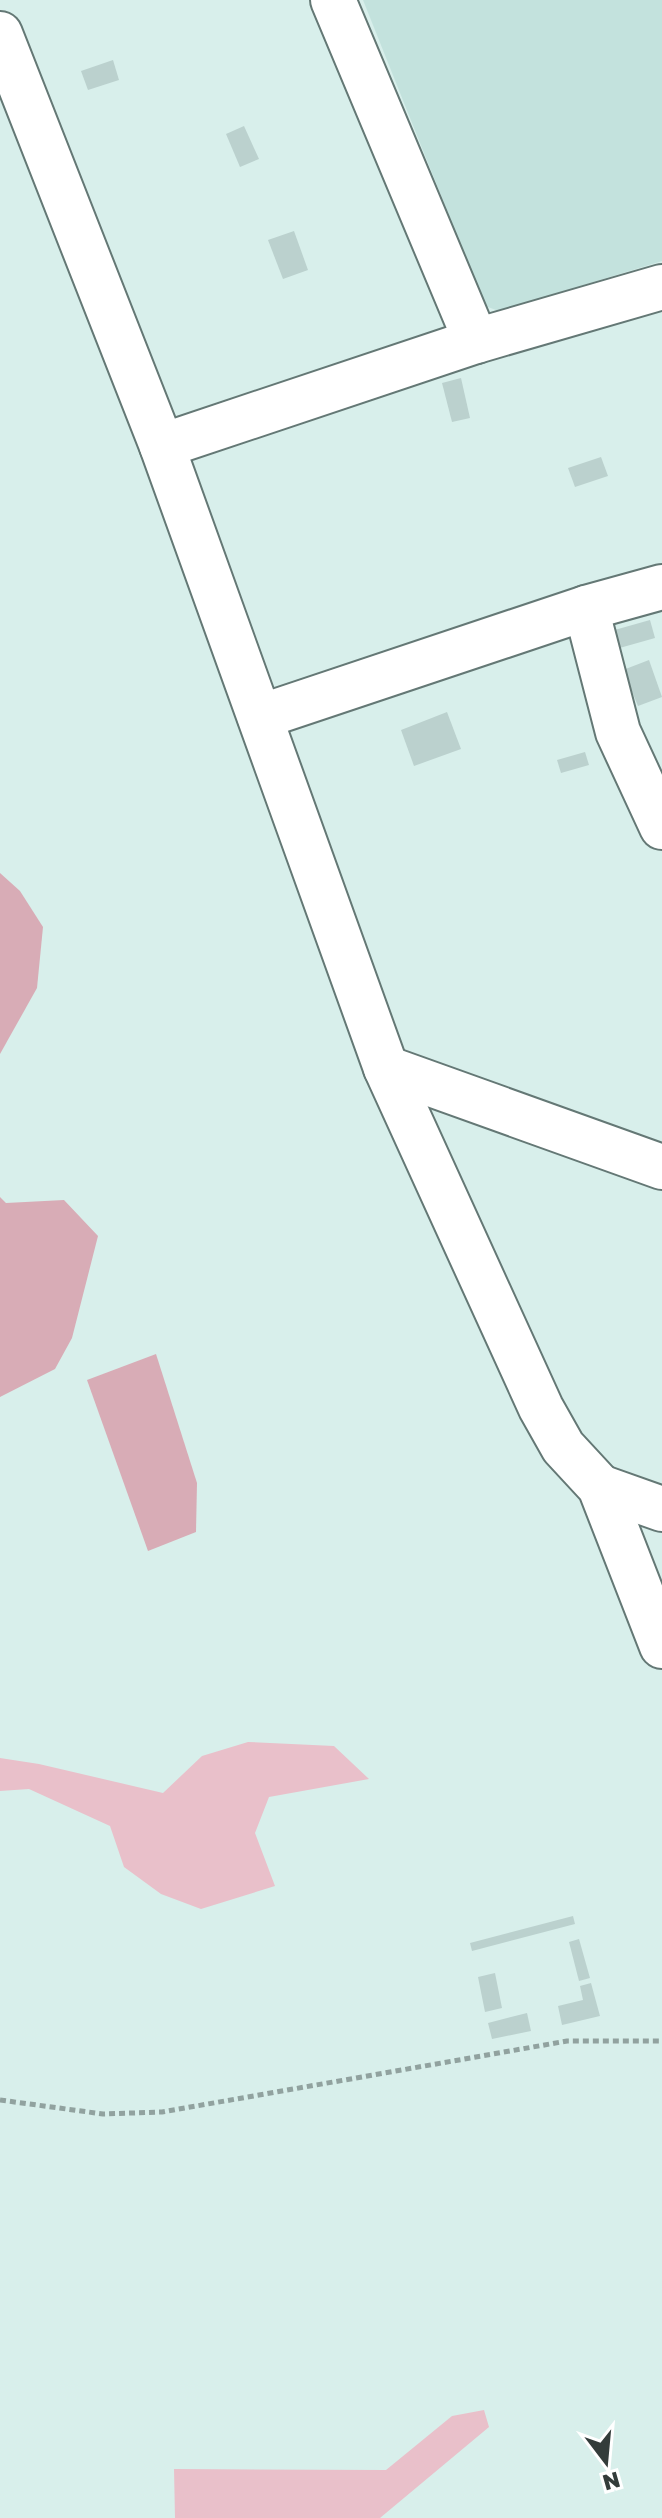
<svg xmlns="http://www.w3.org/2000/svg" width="662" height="2518" font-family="'Golos Text',sans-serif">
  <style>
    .built { fill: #c3e2dd }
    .green { fill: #e9c0ca }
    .forest { fill: #d8acb6 }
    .building { fill: #bbd1ce }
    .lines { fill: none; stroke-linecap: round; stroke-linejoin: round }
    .minor-casing { stroke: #647875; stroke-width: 48 }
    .path { stroke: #91a29f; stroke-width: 5; stroke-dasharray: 6 4; stroke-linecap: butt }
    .minor { stroke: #fff; stroke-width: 44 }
  </style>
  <rect width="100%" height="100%" fill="#d8efeb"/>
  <!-- built -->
  <polygon class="built" points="363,0 662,0 662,261 499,311 485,306"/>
  <!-- green -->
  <g class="green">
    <polygon points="248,1742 334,1746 369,1779 269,1797 255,1833 275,1886 201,1909 161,1894 124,1867 110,1826 29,1789 0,1791 0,1758 39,1764 163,1793 202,1756"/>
    <polygon points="484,2410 489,2427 380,2518 175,2518 174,2469 386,2470 452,2416"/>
  </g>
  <!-- forest -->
  <g class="forest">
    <polygon points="0,873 20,891 43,927 37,988 0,1054"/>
    <polygon points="0,1197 6,1203 64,1200 98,1236 72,1338 55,1369 0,1397"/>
    <polygon points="156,1354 197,1483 196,1532 148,1551 87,1380"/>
  </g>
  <!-- building -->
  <g class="building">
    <polygon points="113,60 119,80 88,90 81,71"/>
    <polygon points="244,126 259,159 240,167 226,134"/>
    <polygon points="294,231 308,270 283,279 268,240"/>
    <polygon points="461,378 470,418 452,422 442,383"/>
    <polygon points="601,457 608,476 575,487 568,468"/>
    <polygon points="650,620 655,638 609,651 604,633"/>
    <polygon points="649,660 662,697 638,706 623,670"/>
    <polygon points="447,712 461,749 414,766 401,730"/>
    <polygon points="585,752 589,765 561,773 557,760"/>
    <polygon points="573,1916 575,1924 472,1951 470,1943"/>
    <polygon points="579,1939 590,1978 579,1981 569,1942"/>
    <polygon points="495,1973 502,2008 485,2012 478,1977"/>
    <polygon points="591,1983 600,2016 562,2025 558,2006 583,2000 580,1986"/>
    <polygon points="527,2013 531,2031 492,2039 488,2023"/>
  </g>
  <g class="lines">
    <defs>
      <g id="minor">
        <polyline points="333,0 476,341"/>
        <polyline points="0,34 162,446 386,1068 541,1408 563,1447 600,1487 662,1646"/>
        <polyline points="162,446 476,341 662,287"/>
        <polyline points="586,608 618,732 662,827"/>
        <polyline points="260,717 586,608 662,587"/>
        <polyline points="386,1068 662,1167"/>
        <polyline points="600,1487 662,1509"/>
      </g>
    </defs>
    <!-- minor casing -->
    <use href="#minor" class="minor-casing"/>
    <!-- path -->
    <polyline class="path" points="0,2100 103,2114 162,2112 567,2041 662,2041"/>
    <!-- minor -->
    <use href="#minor" class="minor"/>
  </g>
  <!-- north arrow -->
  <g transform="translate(606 2462) rotate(164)" stroke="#ffffff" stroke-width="6" paint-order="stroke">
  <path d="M0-6L14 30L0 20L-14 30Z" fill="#333c3a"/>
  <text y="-12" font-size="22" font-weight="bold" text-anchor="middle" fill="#333c3a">N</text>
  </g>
</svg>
